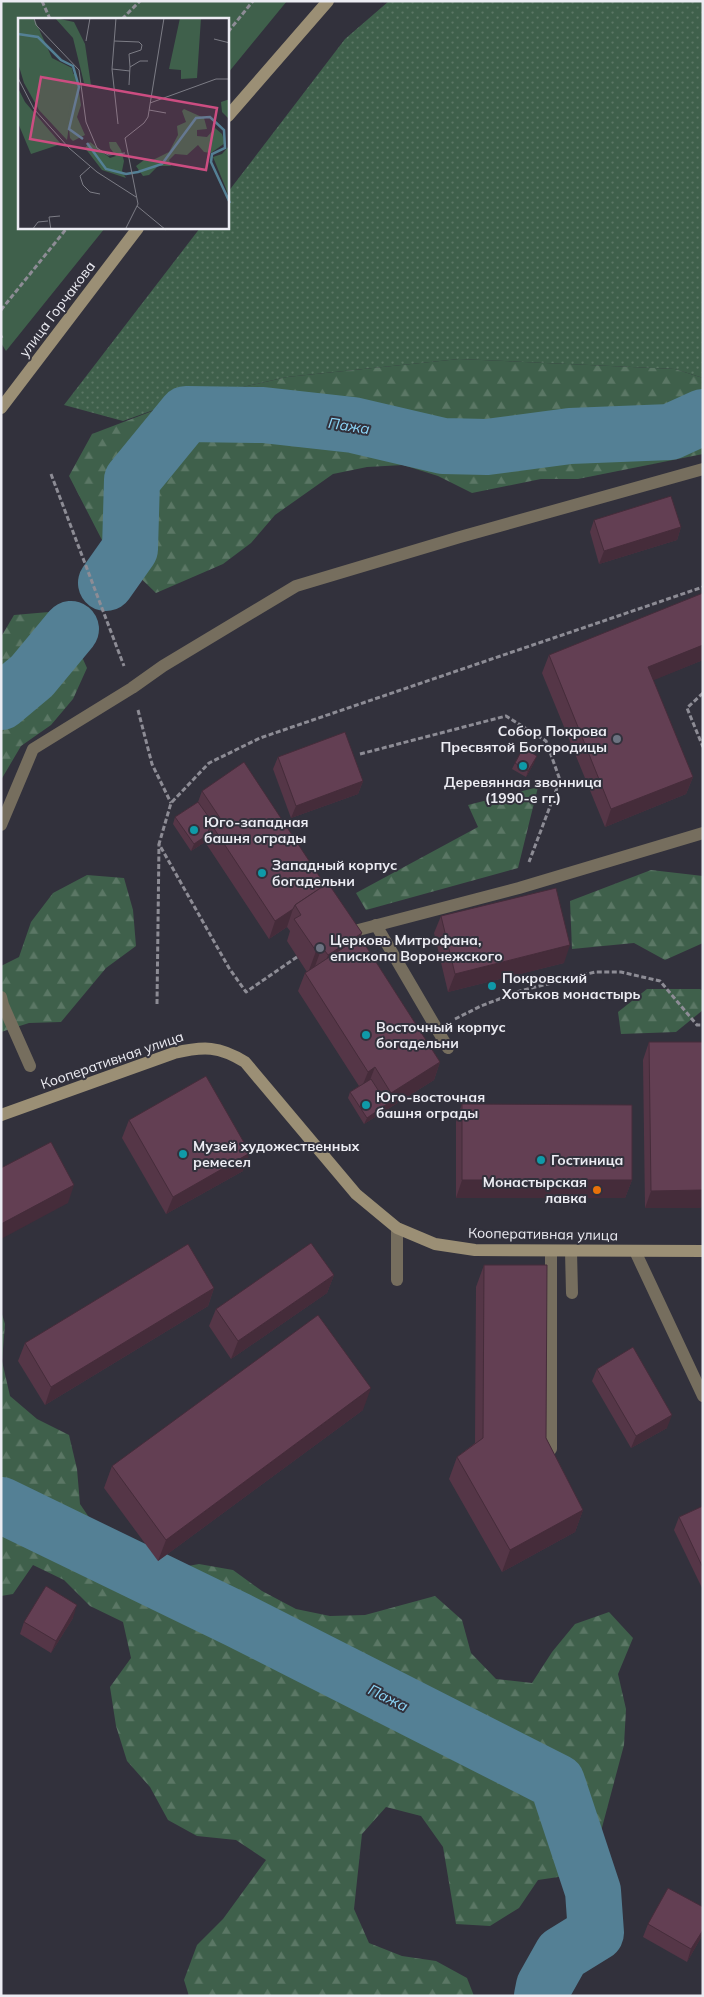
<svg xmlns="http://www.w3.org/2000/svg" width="704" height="1997" font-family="Mulish,sans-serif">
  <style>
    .grass { fill: url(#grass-dots) }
    .forest { fill: url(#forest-firs) }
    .park { fill: #3f604b }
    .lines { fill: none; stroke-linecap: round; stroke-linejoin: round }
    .river { stroke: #548095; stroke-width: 56 }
    .path { stroke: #8d8c95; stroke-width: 3; stroke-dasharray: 5 2.5; stroke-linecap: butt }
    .service { stroke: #766e5e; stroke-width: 12 }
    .minor { stroke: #766e5e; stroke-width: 12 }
    .secondary { stroke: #9b8f75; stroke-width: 12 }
    .wall { fill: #553647 }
    .shaded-wall { fill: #452c3a }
    .building { fill: #633f53; stroke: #452c3a }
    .worship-dot { fill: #6b7280; stroke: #32313c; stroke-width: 2 }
    .culture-dot { fill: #0f9aa8; stroke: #32313c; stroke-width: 2 }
    .food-dot { fill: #e8710a; stroke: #32313c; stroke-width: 2 }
    .labels { text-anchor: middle; stroke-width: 4; stroke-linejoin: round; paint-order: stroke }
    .street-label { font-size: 14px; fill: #ececf3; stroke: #32313c }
    .poi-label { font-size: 14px; font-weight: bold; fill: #ececf3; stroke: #32313c; text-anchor: start }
    .water-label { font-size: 15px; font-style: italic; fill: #8dd7f9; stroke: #32313c }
    .inset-river { fill: none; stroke: #548095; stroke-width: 2.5 }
    .inset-road { fill: none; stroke: #7c7c85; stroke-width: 1 }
    .view { fill: #cc4d81; fill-opacity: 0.15; stroke: #cc4d81; stroke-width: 2.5 }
    .inset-edge { fill: none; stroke: #ececf3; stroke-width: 2.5 }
  </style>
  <defs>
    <pattern id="grass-dots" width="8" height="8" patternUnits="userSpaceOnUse" patternTransform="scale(1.25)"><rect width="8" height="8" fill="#3f604b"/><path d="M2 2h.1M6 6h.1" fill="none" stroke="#5b7765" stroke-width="1.8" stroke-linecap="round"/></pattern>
    <pattern id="forest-firs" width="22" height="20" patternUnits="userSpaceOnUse" patternTransform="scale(1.25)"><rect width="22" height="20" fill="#3f604b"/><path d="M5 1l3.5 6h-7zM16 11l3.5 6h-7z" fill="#5b7765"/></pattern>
  </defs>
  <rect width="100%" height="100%" fill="#32313c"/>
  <!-- grass -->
  <polygon class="grass" points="389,1 703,1 703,378 675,369 459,359 287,377 176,402 123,421 64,405 200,228 228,228 228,192 345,39"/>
  <!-- forest -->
  <g class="forest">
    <polygon points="459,359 675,369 703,378 703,454 578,479 541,479 472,493 438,476 403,465 367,467 333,474 275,515 251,543 223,564 156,593 103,542 69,476 92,434 176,402 287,377"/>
    <polygon points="49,612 73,637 87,668 73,699 51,725 21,746 1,780 1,637 14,615"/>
    <polygon points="538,787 518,868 366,910 356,893 478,827 468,805"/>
    <polygon points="651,870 703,876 703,943 665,960 634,943 572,949 570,901"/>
    <polygon points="87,875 124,878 133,910 136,946 106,968 61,1022 29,1023 1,1032 1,966 19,957 31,922 53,893"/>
    <polygon points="647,989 700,989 703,991 703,1010 676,1032 621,1034 618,1012"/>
    <polygon points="1,1311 5,1324 2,1361 10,1396 37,1419 69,1435 77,1469 80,1504 101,1535 128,1558 161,1571 199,1564 233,1570 262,1591 296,1609 330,1616 365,1615 435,1596 462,1620 471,1653 496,1679 532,1683 552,1652 575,1624 609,1612 633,1638 618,1674 626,1709 624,1745 596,1850 572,1875 538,1880 519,1908 490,1926 456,1924 443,1847 421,1816 386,1807 362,1834 354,1909 369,1943 402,1956 436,1961 467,1978 474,1996 189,1996 184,1980 197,1945 223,1919 266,1860 236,1840 197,1836 168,1820 150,1787 127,1761 116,1726 110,1687 131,1658 123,1622 90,1606 64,1580 33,1565 13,1594 1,1596"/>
  </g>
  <!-- park -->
  <polygon class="park" points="1,1 287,1 228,73 228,19 19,19 19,228 105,228 6,351 1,343"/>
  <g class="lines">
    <!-- river -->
    <g class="river">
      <polyline points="106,583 130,549 132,480 186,414 263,415 353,425 443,446 487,447 570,436 670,432 703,417"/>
      <polyline points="1,702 32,676 71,629"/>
      <polyline points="1,1505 238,1620 557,1782 593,1891 596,1933 562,1954 544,1986 542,1996"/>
    </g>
    <!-- path -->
    <g class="path">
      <polyline points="42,1 50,19"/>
      <polyline points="122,19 140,1"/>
      <polyline points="228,32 253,1"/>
      <polyline points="1,310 67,228"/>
      <polyline points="1,336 2,338"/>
      <polyline points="51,474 124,666"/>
      <polyline points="703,693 687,708 703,747"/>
      <polyline points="138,710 152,764 171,803"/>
      <polyline points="360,754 506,716 546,741 560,780 529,862"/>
      <polyline points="297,957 246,992 229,968 159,844 171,803 209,763 260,738 703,587"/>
      <polyline points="157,1004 159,844"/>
      <polyline points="455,1019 481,1006 520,991 595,972 621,972 660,981 697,1025 703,1025"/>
    </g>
    <!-- service -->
    <g class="service">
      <polyline points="1,825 33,749 132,688 163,666 296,586 460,537 703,469"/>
      <polyline points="376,925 448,1048"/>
      <polyline points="343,934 519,888 703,833"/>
      <polyline points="1,997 3,1005 30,1066"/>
      <polyline points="397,1228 397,1280"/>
      <polyline points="551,1251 551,1449"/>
      <polyline points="571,1251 572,1293"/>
    </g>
    <!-- minor -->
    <polyline class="minor" points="635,1251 703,1396"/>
    <!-- secondary -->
    <g class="secondary">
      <polyline points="228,116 328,1"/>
      <polyline points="1,408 138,228"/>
      <path d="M1,1115L174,1053C204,1046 219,1046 245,1062L356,1194L397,1228L435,1244L475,1250L703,1251"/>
    </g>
  </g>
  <!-- wall -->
  <g class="wall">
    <polygon points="594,520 681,527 677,540 599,564 590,532"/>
    <polygon points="549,655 703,660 653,680 693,777 686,794 605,827 542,673"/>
    <polygon points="278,757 363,781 358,794 291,818 273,769"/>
    <polygon points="515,763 534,763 526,777 512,769"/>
    <polygon points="202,791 325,885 362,933 360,937 440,1062 434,1080 364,1124 348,1098 350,1092 359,1086 298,991 305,973 307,972 287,941 290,931 287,927 269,939 205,842 191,851 173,824 175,817 198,802"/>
    <polygon points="441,916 564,963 448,992 434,933"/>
    <polygon points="649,1042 701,1208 645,1208 643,1060"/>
    <polygon points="462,1104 632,1180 625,1198 456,1198 456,1122"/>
    <polygon points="129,1120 243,1171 166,1214 122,1138"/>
    <polygon points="484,1265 546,1438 583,1510 575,1532 502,1572 449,1479 457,1457 475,1443 476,1287"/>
    <polygon points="334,1275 327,1293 231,1359 209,1326 216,1309"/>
    <polygon points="214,1288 208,1306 45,1405 18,1361 25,1343"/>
    <polygon points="597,1369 667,1428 631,1448 592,1381"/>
    <polygon points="363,1410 158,1561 104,1488 112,1466"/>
    <polygon points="703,1506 703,1590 674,1530 679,1517"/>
    <polygon points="73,1618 51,1653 20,1634 24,1622"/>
    <polygon points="648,1924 703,1934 687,1962 643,1937"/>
  </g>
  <!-- shaded-wall -->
  <g class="shaded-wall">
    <polygon points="681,527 677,540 599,564 604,551"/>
    <polygon points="703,645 703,660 642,685 648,667"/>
    <polygon points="537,756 534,763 526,777 528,771"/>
    <polygon points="693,777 686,794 605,827 611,809"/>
    <polygon points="363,781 358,794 291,818 296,806"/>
    <polygon points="207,835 205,842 191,851 194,844"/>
    <polygon points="293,909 287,927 269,939 275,921"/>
    <polygon points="362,933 354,955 320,977 328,955"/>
    <polygon points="570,945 564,963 448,992 455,974"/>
    <polygon points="322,947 314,969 308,973 316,951"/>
    <polygon points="440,1062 434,1080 364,1124 367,1118 387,1104 391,1093"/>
    <polygon points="375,1067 368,1085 361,1089 368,1072"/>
    <polygon points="250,1153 243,1171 166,1214 173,1197"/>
    <polygon points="462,1180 632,1180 625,1198 456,1198"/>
    <polygon points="74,1185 68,1203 1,1239 1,1224"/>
    <polygon points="703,1190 703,1204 701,1208 645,1208 651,1191"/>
    <polygon points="334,1275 327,1293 231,1359 238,1341"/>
    <polygon points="214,1288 208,1306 45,1405 51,1387"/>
    <polygon points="371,1388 363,1410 158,1561 166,1540"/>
    <polygon points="672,1415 667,1428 631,1448 636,1436"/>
    <polygon points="583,1510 575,1532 502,1572 510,1550"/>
    <polygon points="77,1605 73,1618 51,1653 56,1641"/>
    <polygon points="703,1930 703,1934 687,1962 691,1949"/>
  </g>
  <!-- building -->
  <g class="building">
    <polygon points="671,496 681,527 604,551 594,520"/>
    <polygon points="703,593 703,645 648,667 693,777 611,809 549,655"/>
    <polygon points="345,732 363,781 296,806 278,757"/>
    <polygon points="523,748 537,756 528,771 515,763"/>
    <polygon points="244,762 325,885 295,905 293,909 275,921 211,824 220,818 202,791"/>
    <polygon points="198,802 213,823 211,824 207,835 194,844 175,817"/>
    <polygon points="328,883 362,933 328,955 322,947 316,951 294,919 301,915 295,905"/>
    <polygon points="556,888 570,945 455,974 441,916"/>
    <polygon points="360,937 440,1062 391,1093 375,1067 368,1072 305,973"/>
    <polygon points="649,1042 703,1042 703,1190 651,1191"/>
    <polygon points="206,1076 250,1153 173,1197 129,1120"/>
    <polygon points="371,1079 387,1104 367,1118 350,1092"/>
    <polygon points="462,1104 632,1105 632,1180 462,1180"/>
    <polygon points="51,1142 74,1185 1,1224 1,1168"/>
    <polygon points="311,1243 334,1275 238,1341 216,1309"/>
    <polygon points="188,1244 214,1288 51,1387 25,1343"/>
    <polygon points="484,1265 547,1265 546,1438 583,1510 510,1550 457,1457 483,1438"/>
    <polygon points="318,1315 371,1388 166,1540 112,1466"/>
    <polygon points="633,1347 672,1415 636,1436 597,1369"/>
    <polygon points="703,1506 703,1568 679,1517"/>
    <polygon points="46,1586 77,1605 56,1641 24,1622"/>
    <polygon points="668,1888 703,1907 703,1930 691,1949 648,1924"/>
  </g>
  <!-- markers -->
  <g class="worship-dot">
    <circle cx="617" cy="739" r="5"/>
    <circle cx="320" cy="948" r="5"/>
  </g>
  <g class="culture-dot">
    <circle cx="523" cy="766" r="5"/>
    <circle cx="194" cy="830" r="5"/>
    <circle cx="262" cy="873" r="5"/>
    <circle cx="492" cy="986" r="5"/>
    <circle cx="366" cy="1035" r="5"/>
    <circle cx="366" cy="1105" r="5"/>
    <circle cx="183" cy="1154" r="5"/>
    <circle cx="541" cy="1160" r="5"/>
  </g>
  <circle class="food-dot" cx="597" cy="1190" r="5"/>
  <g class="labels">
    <!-- street labels -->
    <g class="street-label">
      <text transform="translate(57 309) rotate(-53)" y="5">улица Горчакова</text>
      <text transform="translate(112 1060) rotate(-19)" y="5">Кооперативная улица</text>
      <text transform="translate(543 1234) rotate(1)" y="5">Кооперативная улица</text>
    </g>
    <!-- poi labels -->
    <g class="poi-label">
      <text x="607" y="736" text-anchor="end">Собор Покрова<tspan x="607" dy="16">Пресвятой Богородицы</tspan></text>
      <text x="523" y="787" text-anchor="middle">Деревянная звонница<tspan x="523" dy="16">(1990-е гг.)</tspan></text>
      <text x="204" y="827">Юго-западная<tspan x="204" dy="16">башня ограды</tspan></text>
      <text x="272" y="870">Западный корпус<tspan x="272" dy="16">богадельни</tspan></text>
      <text x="330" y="945">Церковь Митрофана,<tspan x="330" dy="16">епископа Воронежского</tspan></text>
      <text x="502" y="983">Покровский<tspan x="502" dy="16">Хотьков монастырь</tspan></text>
      <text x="376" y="1032">Восточный корпус<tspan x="376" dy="16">богадельни</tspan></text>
      <text x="376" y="1102">Юго-восточная<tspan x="376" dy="16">башня ограды</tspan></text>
      <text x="193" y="1151">Музей художественных<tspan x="193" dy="16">ремесел</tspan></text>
      <text x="551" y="1165">Гостиница</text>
      <text x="587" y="1187" text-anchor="end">Монастырская<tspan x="587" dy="16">лавка</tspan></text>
    </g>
    <!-- water labels -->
    <g class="water-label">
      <text transform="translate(349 426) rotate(9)" y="5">Пажа</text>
      <text transform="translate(388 1698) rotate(26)" y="5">Пажа</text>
    </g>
  </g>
  <!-- overview -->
  <g transform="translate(18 18)">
    <rect width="211" height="211" fill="#32313c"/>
    <path d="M0,0H16L34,40L54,50L57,65L49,122L21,92L6,65L0,45Z" fill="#3f604b"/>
    <path d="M37,0L56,4L67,26L73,67L66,65L55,20ZM162,0H183L179,60L163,61V52L151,51ZM58,55L63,87L59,99L67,117L55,123L52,120L50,102L55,56ZM212,81V101H211L204,94L203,84ZM166,91L186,100L189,111L179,112V118L189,119L197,110L204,116L207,125L193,135L186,134L180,127L169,137L157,136L151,142L153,148H140L131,157L125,158L118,148L126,142H135L151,134L160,117L159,108L168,104L164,93ZM72,124L92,140L98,138L92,130L91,124H98L103,132L106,143L104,153L108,160L84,152L67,130ZM211,128V178L195,139L204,136Z" fill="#3f604b"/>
    <path d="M0,70L7,84L43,126L13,136L0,105Z" fill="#3f604b"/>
    <path class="inset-river" d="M0,16L20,19L43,42L55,48L61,69L51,111L65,121M69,125L88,151L108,156L120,154L144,146L178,100L192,99L206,112L207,130L194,136L193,144L212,185"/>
    <path class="inset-road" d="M16,0L18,7L61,52L68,104L79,130L90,137L107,135M98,0L94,51L100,106M196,21L212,25M68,23L72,0M96,23L121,24L124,27L123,32L111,36L112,49M94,51L112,53M0,60L16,91L51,130L79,154L118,179M111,67L112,49L122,43H130M132,85L198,61H212M131,92L148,95M72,149L62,158L65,167L72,174L82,176M119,188L148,212M14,212L20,204L30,203M33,212L31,199L42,198M107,212L120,186L107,120L126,105L130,99L146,0"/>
    <path class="view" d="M23,59L199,90L188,152L12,121Z"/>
    <rect width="211" height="211" class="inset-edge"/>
  </g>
  <!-- border -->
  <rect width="704" height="1997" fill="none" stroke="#ececf3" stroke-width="5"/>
</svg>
